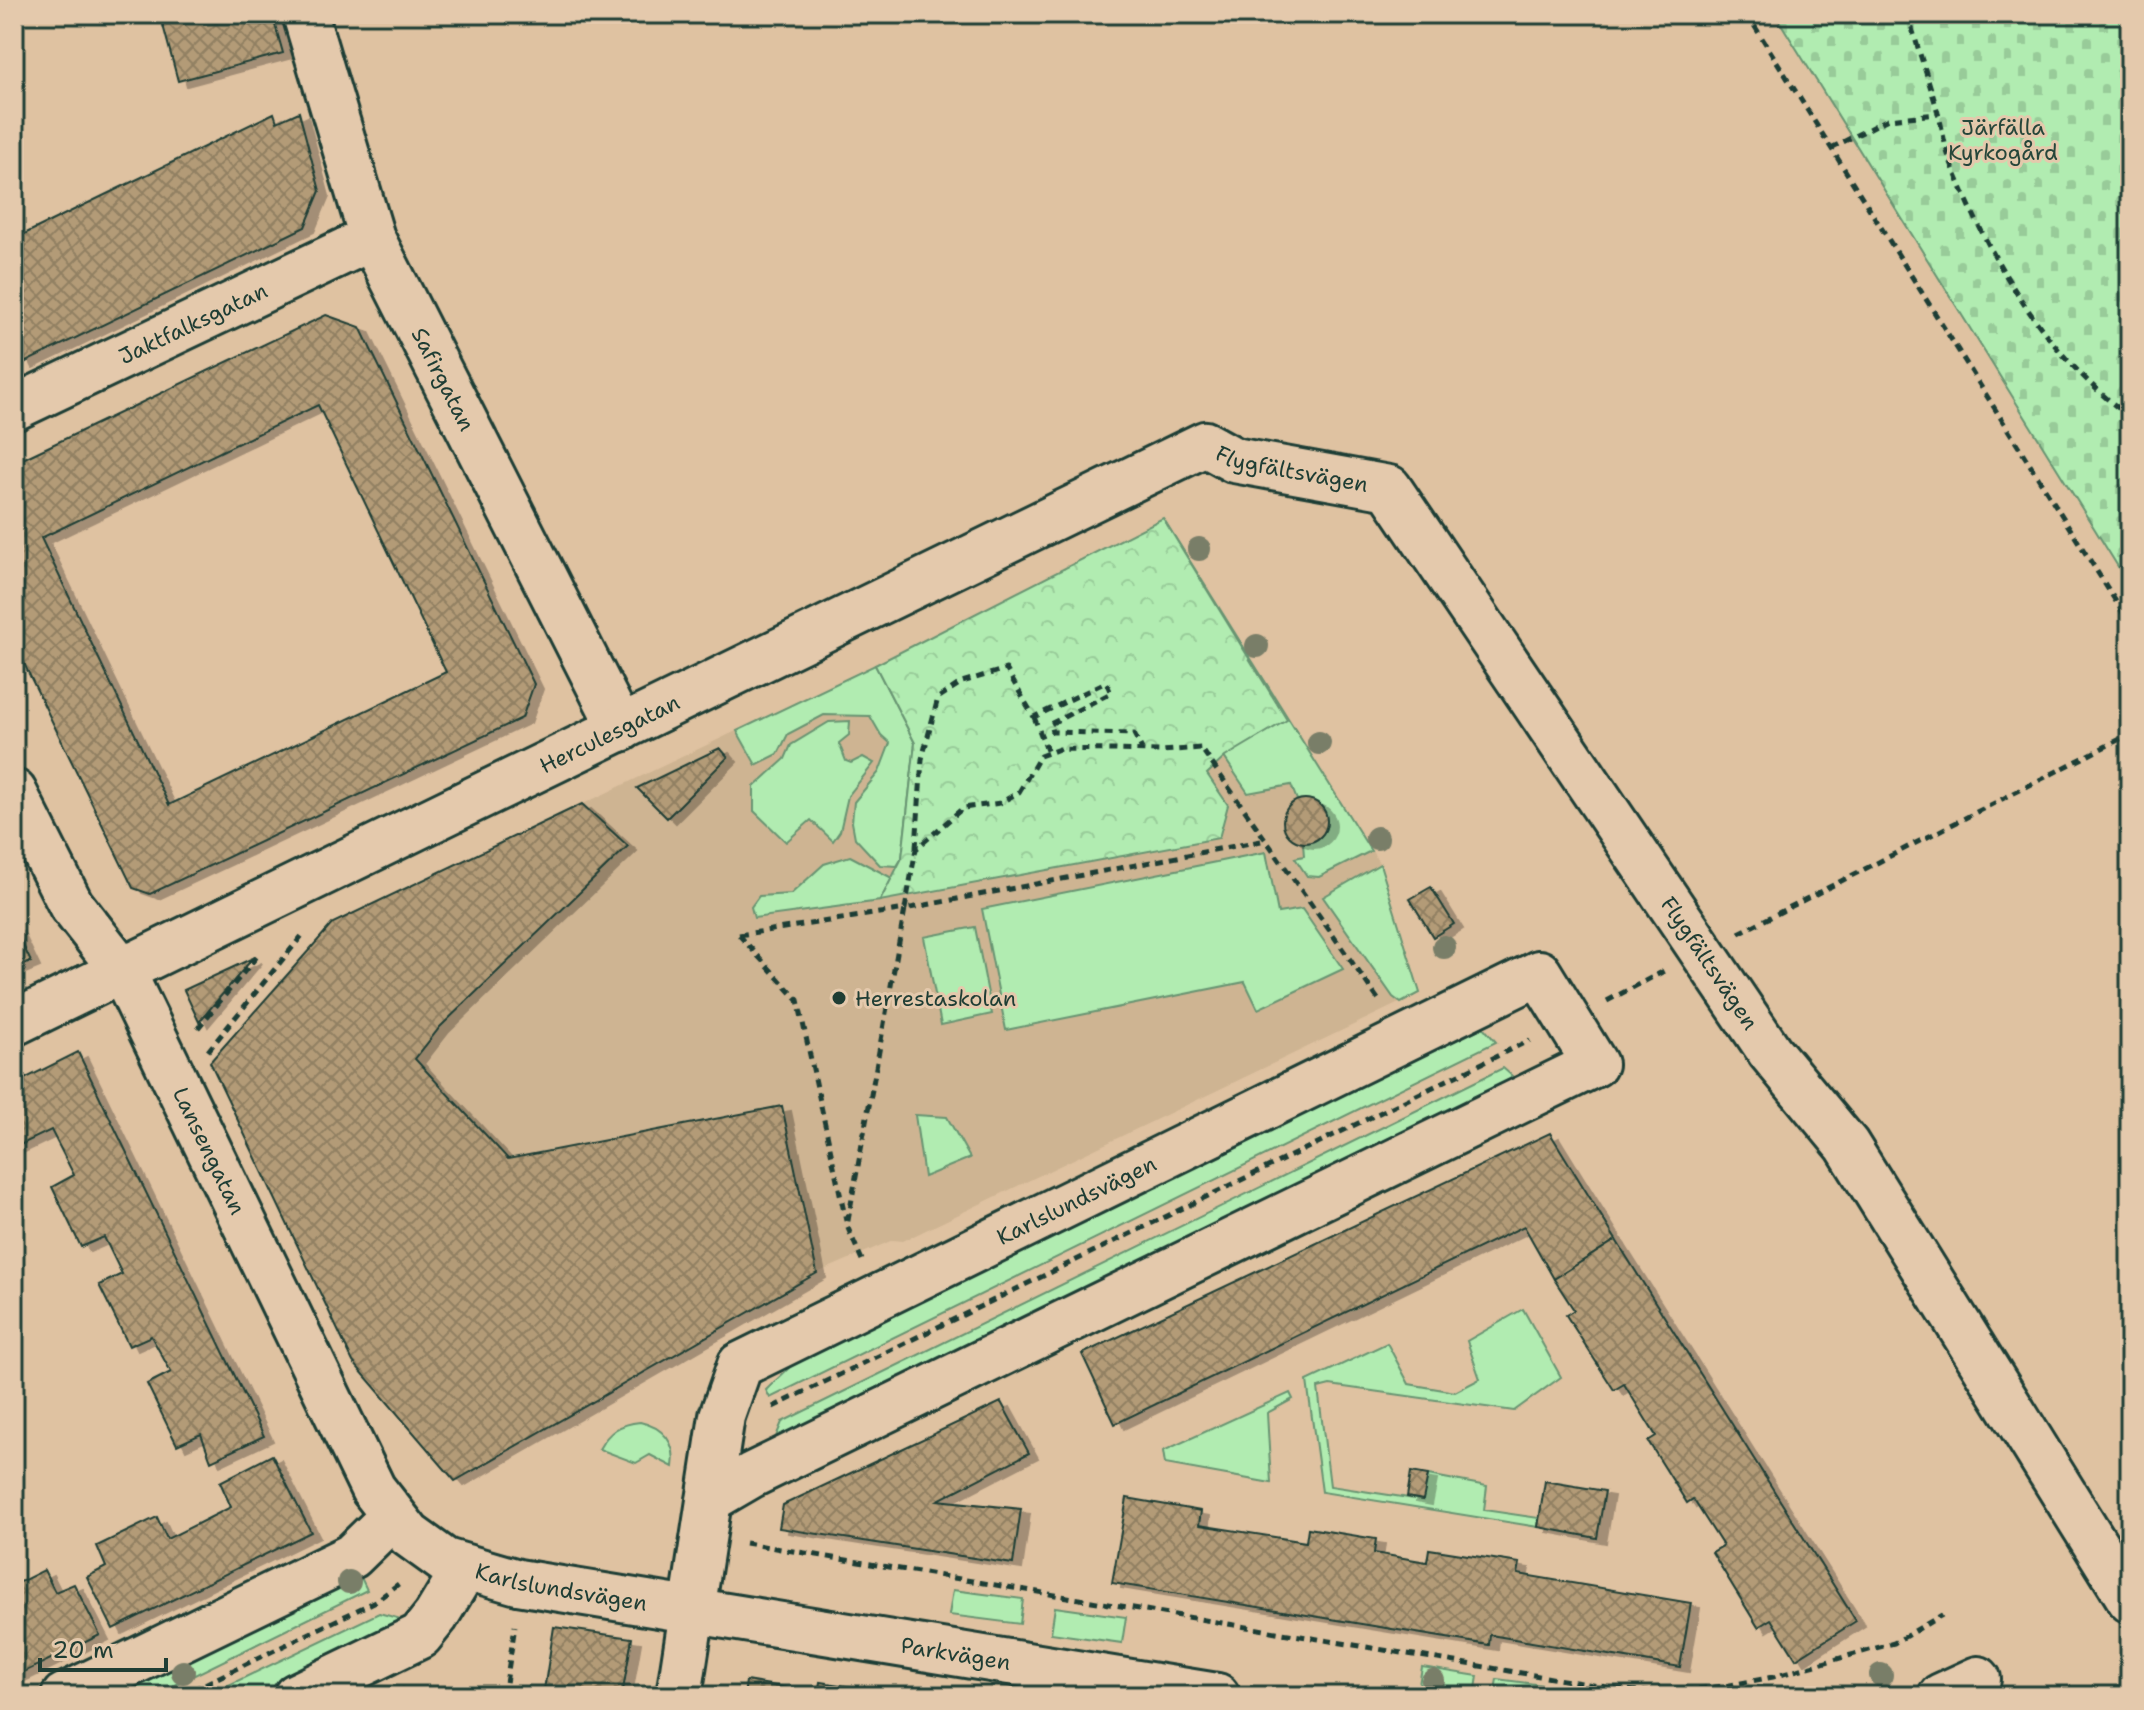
<svg xmlns="http://www.w3.org/2000/svg" width="2144" height="1710" font-family="'Shantell Sans',sans-serif">
  <style>
    .built { fill: #ceb492 }
    .grass { fill: #b1ecb1; stroke: #689472; stroke-width: 2 }
    .cemetery { fill: url(#cemetery-stones); stroke: #689472; stroke-width: 2 }
    .park { fill: url(#park-crowns); stroke: #689472; stroke-width: 2 }
    .building { fill: url(#building-cross-hatch); stroke: #1f3d34; stroke-width: 2; fill-rule: evenodd; filter: url(#shadow) }
    .lines { fill: none; stroke-linecap: round; stroke-linejoin: round }
    .minor-casing { stroke: #1f3d34; stroke-width: 50 }
    .path { stroke: #1f3d34; stroke-width: 5; stroke-dasharray: 8 6; stroke-linecap: butt }
    .minor { stroke: #e4c9ac; stroke-width: 44 }
    .tree { fill: #797e68 }
    .poi-dot { fill: #1f3d34; stroke: #e4c9ac; stroke-width: 3 }
    .labels { text-anchor: middle; stroke-width: 6; stroke-linejoin: round; paint-order: stroke }
    .park-label { font-size: 22px; fill: #26463a; stroke: #e4c9ac }
    .street-label { font-size: 22px; fill: #1f3d34; stroke: #e4c9ac }
    .poi-label { font-size: 22px; fill: #1f3d34; stroke: #e4c9ac; text-anchor: start }
  </style>
  <defs>
    <pattern id="cemetery-stones" width="16" height="16" patternUnits="userSpaceOnUse" patternTransform="scale(2)"><rect width="16" height="16" fill="#b1ecb1"/><path d="M2 7V4a2 2 0 0 1 4 0v3zM10 15v-3a2 2 0 0 1 4 0v3z" fill="#98cb99"/></pattern>
    <pattern id="park-crowns" width="20" height="18" patternUnits="userSpaceOnUse" patternTransform="scale(2)"><rect width="20" height="18" fill="#b1ecb1"/><path d="M2 6a3 3 0 1 1 6 0M12 15a3 3 0 1 1 6 0" fill="none" stroke="#98cb99"/></pattern>
    <pattern id="building-cross-hatch" width="8" height="8" patternUnits="userSpaceOnUse" patternTransform="scale(2)"><rect width="8" height="8" fill="#b39b77"/><path d="M0 0l8 8M0 8l8-8" fill="none" stroke="#918062"/></pattern>
    <filter id="shadow"><feDropShadow dx="9" dy="5" stdDeviation="0" flood-color="#0004"/></filter>
  </defs>
  <rect width="100%" height="100%" fill="#dfc2a1"/>
  <filter id="ink" filterUnits="userSpaceOnUse"><feTurbulence type="fractalNoise" baseFrequency=".0125" numOctaves="2"/><feDisplacementMap in="SourceGraphic" scale="16" xChannelSelector="R" yChannelSelector="G"/><feConvolveMatrix kernelMatrix="1 2 1 2 8 2 1 2 1" color-interpolation-filters="sRGB"/></filter>
  <g filter="url(#ink)">
    <!-- built -->
    <polygon class="built" points="1163,518 1380,864 1420,993 903,1241 893,1240 817,1273 353,1362 210,1062 333,923 875,665"/>
    <!-- grass -->
    <g class="grass">
      <path d="M1163,518L1371,851L1319,877L1307,876L1295,858L1304,856L1303,843C1337,843 1334,793 1297,800L1291,785L1248,793L1216,745Z"/>
      <polygon points="875,665 915,743 902,858 897,866 880,865 855,838 852,822 854,802 879,772 890,743 881,735 870,716 824,715 788,734 778,754 756,765 737,731"/>
      <polygon points="850,721 849,735 839,743 846,761 851,763 863,757 874,763 848,796 840,831 833,841 811,820 786,842 754,811 754,787 785,759 791,745 829,722"/>
      <polygon points="1266,852 1278,913 1302,909 1343,969 1258,1009 1245,982 1006,1030 982,909"/>
      <polygon points="850,856 892,878 880,901 754,918 751,907 759,896 791,894 824,864"/>
      <polygon points="1380,864 1420,993 1401,1003 1393,997 1323,897"/>
      <polygon points="975,927 992,1014 941,1025 924,937"/>
      <polygon points="1483,1027 1496,1042 770,1398 766,1390 794,1363 887,1311"/>
      <polygon points="1503,1068 1520,1083 771,1449 782,1422"/>
      <polygon points="915,1115 947,1117 970,1158 924,1177"/>
      <polygon points="1523,1309 1561,1377 1514,1411 1330,1385 1318,1388 1330,1486 1422,1500 1428,1475 1487,1486 1484,1510 1539,1518 1538,1527 1322,1492 1307,1381 1387,1343 1409,1384 1455,1392 1480,1379 1467,1341"/>
      <polygon points="1290,1393 1293,1399 1267,1413 1271,1483 1165,1464 1163,1451"/>
      <path d="M640,1422C663,1427 677,1443 673,1467L650,1455L636,1463L599,1449C609,1431 620,1424 640,1422Z"/>
      <polygon points="356,1567 367,1590 152,1696 91,1696"/>
      <polygon points="953,1590 1023,1599 1020,1624 949,1615"/>
      <polygon points="1055,1607 1126,1617 1122,1643 1051,1633"/>
      <polygon points="379,1613 401,1619 405,1628 266,1696 206,1696"/>
      <polygon points="1422,1667 1478,1676 1475,1696 1445,1696 1418,1691"/>
      <polygon points="1497,1679 1550,1686 1549,1696 1494,1696"/>
    </g>
    <!-- cemetery -->
    <polygon class="cemetery" points="1775,14 2130,14 2130,586"/>
    <!-- park -->
    <polygon class="park" points="1163,518 1287,720 1225,757 1207,774 1228,805 1219,838 880,901 902,858 915,743 875,665"/>
    <!-- building -->
    <g class="building">
      <polygon points="160,14 272,14 283,53 178,81"/>
      <polygon points="299,112 320,191 305,227 24,363 14,342 14,239 274,113 277,122"/>
      <path d="M326,315L360,327L534,684L522,718L150,894L133,888L14,643V463ZM318,405L446,672L169,805L41,538Z"/>
      <polygon points="720,748 728,757 667,818 637,788"/>
      <circle cx="1305" cy="821" r="22"/>
      <polygon points="582,804 628,846 440,1027 415,1059 508,1159 782,1106 817,1273 455,1481 353,1362 210,1062 333,923"/>
      <polygon points="1431,887 1454,924 1433,937 1410,899"/>
      <polygon points="14,926 31,962 14,969"/>
      <polygon points="253,958 199,1022 184,990"/>
      <polygon points="78,1052 264,1436 211,1461 201,1434 177,1445 147,1384 171,1372 151,1336 129,1346 99,1285 122,1274 104,1237 81,1247 52,1187 74,1175 51,1130 14,1148 14,1084"/>
      <polygon points="1550,1133 1616,1240 1554,1279 1524,1226 1115,1424 1082,1354"/>
      <polygon points="1616,1240 1856,1621 1796,1659 1771,1619 1758,1627 1712,1552 1723,1546 1693,1499 1687,1503 1648,1441 1656,1436 1624,1384 1614,1390 1566,1315 1574,1310 1554,1279"/>
      <polygon points="1001,1402 1029,1453 938,1500 1021,1509 1013,1564 779,1528 783,1505"/>
      <polygon points="272,1455 311,1532 113,1629 87,1577 106,1567 97,1546 157,1517 167,1539 231,1507 220,1482"/>
      <polygon points="1411,1472 1428,1475 1423,1500 1407,1497"/>
      <polygon points="1545,1481 1605,1491 1597,1538 1538,1527"/>
      <polygon points="1127,1498 1201,1511 1199,1525 1306,1542 1308,1528 1376,1539 1374,1553 1427,1562 1429,1549 1520,1563 1518,1574 1691,1603 1680,1667 1490,1635 1489,1645 1112,1583"/>
      <polygon points="44,1570 55,1592 74,1584 100,1635 14,1677 14,1585"/>
      <polygon points="554,1627 632,1638 622,1696 543,1696"/>
      <polygon points="746,1681 818,1693 820,1682 909,1696 744,1696"/>
      <polygon points="403,1688 407,1696 386,1696"/>
    </g>
    <g class="lines">
      <defs>
        <g id="minor">
          <path id="s1" d="M305,14L372,238L621,729"/>
          <path id="s2" d="M14,408L372,238"/>
          <path id="s3" d="M14,792L71,905L122,970L373,1489L409,1535L445,1561L518,1582L1217,1696"/>
          <path id="s4" d="M14,1023L1205,444L1234,460L1389,488L1770,1052L1847,1145L2130,1600"/>
          <polyline points="64,1696 352,1556 393,1516"/>
          <polyline points="296,1696 420,1636 436,1616 465,1568"/>
          <path id="s5" d="M679,1696L722,1416L740,1365L1539,973L1595,1064L752,1475L709,1500"/>
          <polyline points="1941,1696 1978,1679"/>
        </g>
      </defs>
      <!-- minor casing -->
      <use href="#minor" class="minor-casing"/>
      <!-- path -->
      <g class="path">
        <polyline points="1747,14 2130,624"/>
        <path d="M1908,14C1917,47 1929,80 1938,113C1943,129 1944,145 1950,160C1989,259 2044,353 2130,417"/>
        <polyline points="1831,148 1888,119 1938,114"/>
        <polyline points="1034,717 1048,753"/>
        <polyline points="916,848 922,759 938,698 962,682 1006,669 1034,717 1106,682 1111,693 1050,724 1052,732 1134,734 1142,749"/>
        <polyline points="1739,933 2130,734"/>
        <polyline points="739,935 905,909 916,849 963,808 1000,803 1019,792 1040,756 1059,749 1162,751 1201,748 1380,1002"/>
        <polyline points="739,935 798,1000 846,1221"/>
        <polyline points="1607,1001 1666,970"/>
        <polyline points="198,1028 258,955"/>
        <polyline points="208,1051 305,932"/>
        <polyline points="862,1260 847,1226 905,909 1266,840"/>
        <polyline points="773,1407 1530,1040"/>
        <polyline points="745,1543 1617,1689 1658,1693 1725,1686 1773,1677 1894,1643 1942,1615"/>
        <polyline points="180,1696 376,1601 401,1582"/>
        <polyline points="504,1696 515,1626"/>
      </g>
      <!-- minor -->
      <use href="#minor" class="minor"/>
    </g>
    <!-- trees -->
    <g class="tree">
      <circle cx="1199" cy="549" r="12"/>
      <circle cx="1257" cy="646" r="12"/>
      <circle cx="1319" cy="743" r="12"/>
      <circle cx="1377" cy="838" r="12"/>
      <circle cx="1444" cy="947" r="12"/>
      <circle cx="349" cy="1582" r="12"/>
      <circle cx="183" cy="1672" r="12"/>
      <circle cx="1881" cy="1675" r="12"/>
      <circle cx="1433" cy="1681" r="12"/>
    </g>
  </g>
  <!-- markers -->
  <circle class="poi-dot" cx="839" cy="998" r="8"/>
  <g class="labels">
    <!-- park labels -->
    <g class="park-label">
      <text x="2003" y="135">Järfälla<tspan x="2003" dy="25">Kyrkogård</tspan></text>
    </g>
    <!-- street labels -->
    <g class="street-label">
      <text dy="8" stroke="none"><textPath href="#s2" startOffset="198">Jaktfalksgatan</textPath></text>
      <text dy="8" stroke="none"><textPath href="#s1" startOffset="392">Safirgatan</textPath></text>
      <text dy="8" stroke="none"><textPath href="#s4" startOffset="1416">Flygfältsvägen</textPath></text>
      <text dy="8" stroke="none"><textPath href="#s4" startOffset="662">Herculesgatan</textPath></text>
      <text dy="8" stroke="none"><textPath href="#s4" startOffset="2088">Flygfältsvägen</textPath></text>
      <text dy="8" stroke="none"><textPath href="#s3" startOffset="410">Lansengatan</textPath></text>
      <text dy="8" stroke="none"><textPath href="#s5" startOffset="712">Karlslundsvägen</textPath></text>
      <text dy="8" stroke="none"><textPath href="#s3" startOffset="1008">Karlslundsvägen</textPath></text>
      <text dy="8" stroke="none"><textPath href="#s3" startOffset="1408">Parkvägen</textPath></text>
    </g>
    <!-- poi labels -->
    <g class="poi-label">
      <text x="855" y="1006">Herrestaskolan</text>
    </g>
  </g>
  <!-- margin -->
  <rect width="2144" height="1710" fill="none" stroke="#e4c9ac" stroke-width="48"/>
  <rect x="24" y="24" width="2096" height="1662" fill="none" stroke="#1f3d34" stroke-width="3" filter="url(#ink)"/>
  <!-- scale -->
  <path d="M40 1658v12h126v-12" fill="none" stroke="#1f3d34" stroke-width="4"/>
  <text x="52" y="1658" font-size="24" fill="#1f3d34" stroke="#e4c9ac" stroke-width="6" paint-order="stroke">20 m</text>
</svg>
